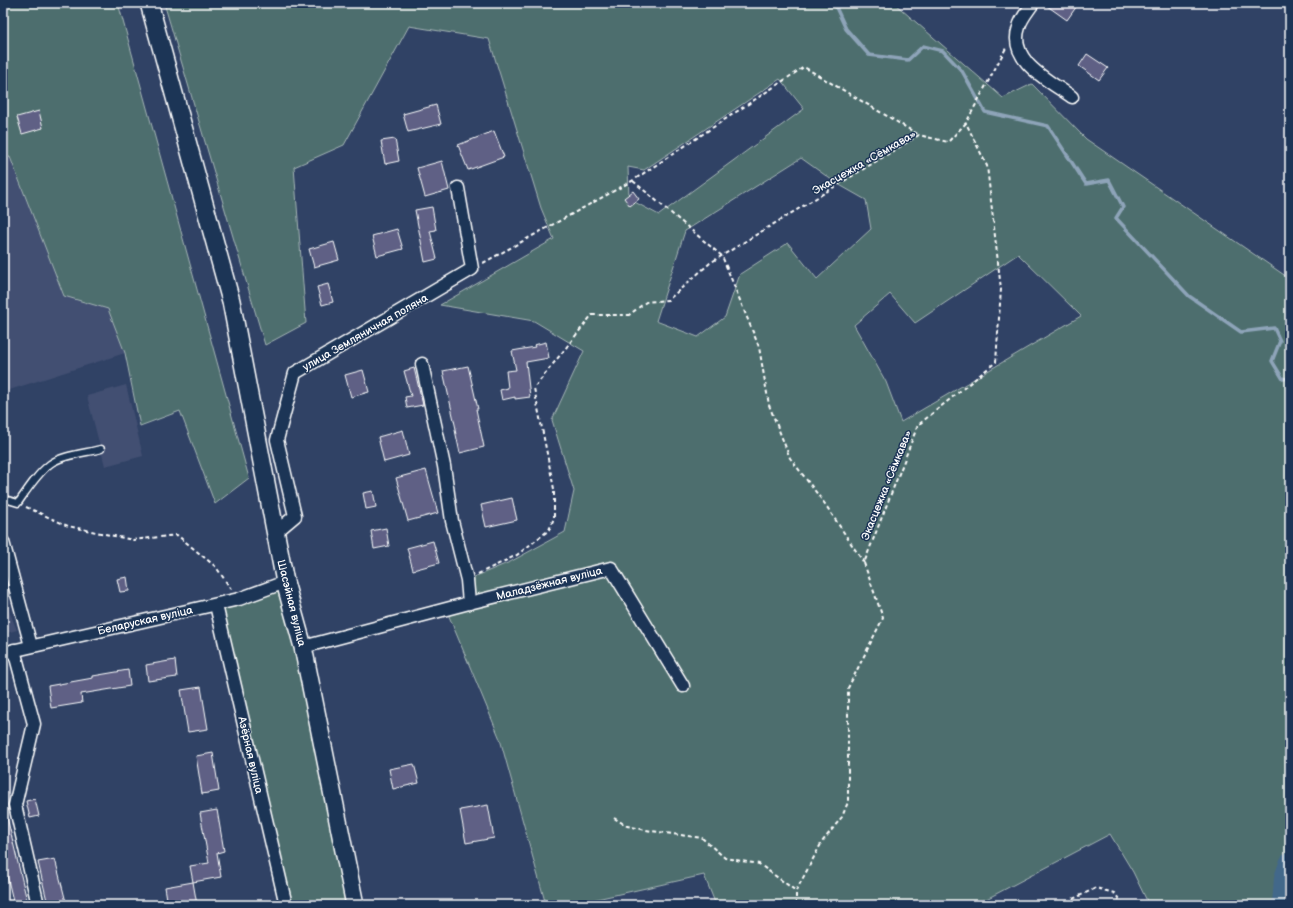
<svg xmlns="http://www.w3.org/2000/svg" width="1293" height="908" font-family="'Balsamiq Sans',sans-serif">
  <style>
    .built { fill: #424f72 }
    .green { fill: #4d6e6e; stroke: #a6b6b6; fill-rule: evenodd }
    .lines { fill: none; stroke-linecap: round; stroke-linejoin: round }
    .stream { stroke: #8ea4b9; stroke-width: 3.5 }
    .river { stroke: #43688a; stroke-width: 22 }
    .building { fill: #5e6185; stroke: #fff }
    .lane-casing { stroke: #fff; stroke-width: 9 }
    .street-casing { stroke: #fff; stroke-width: 15 }
    .secondary-casing { stroke: #fff; stroke-width: 20 }
    .path { stroke: #fff; stroke-width: 2; stroke-dasharray: 4 3; stroke-linecap: butt }
    .lane { stroke: #1d3557; stroke-width: 6 }
    .street { stroke: #1d3557; stroke-width: 12 }
    .secondary { stroke: #1d3557; stroke-width: 17 }
    .labels { text-anchor: middle; stroke-width: 3; stroke-linejoin: round; paint-order: stroke }
    .street-label { font-size: 11px; fill: #fff; stroke: #1d3557 }
  </style>
  <rect width="100%" height="100%" fill="#304265"/>
  <filter id="ink" filterUnits="userSpaceOnUse"><feTurbulence type="fractalNoise" baseFrequency=".025" numOctaves="2"/><feDisplacementMap in="SourceGraphic" scale="8" xChannelSelector="R" yChannelSelector="G"/><feConvolveMatrix kernelMatrix="1 2 1 2 8 2 1 2 1" color-interpolation-filters="sRGB"/></filter>
  <g filter="url(#ink)">
    <!-- built -->
    <g class="built">
      <polygon points="9,156 64,296 108,309 125,353 3,392 3,158"/>
      <polygon points="126,385 143,456 105,466 87,396"/>
      <polygon points="3,597 17,630 3,634"/>
    </g>
    <!-- green -->
    <g class="green">
      <polygon points="3,3 118,3 249,478 215,504 180,411 140,426 125,353 108,309 64,296 10,157 3,158"/>
      <path d="M164,3H894L1003,98L1032,84L1086,139L1290,279V905H1149L1133,872L1110,834L975,905H716L704,875L570,905H546L500,739L446,609L469,603L467,580L510,562L565,532L574,491L552,420L584,351L534,321L440,305L554,239L541,208L489,39L409,26L344,145L294,167L306,323L265,345ZM780,79L804,109L659,215L629,199L628,167L644,170ZM801,158L836,183L866,200L871,229L817,279L788,243L740,274L725,317L698,337L656,321L685,231ZM1018,254L1081,316L901,422L886,382L854,325L890,294L915,323Z"/>
      <polygon points="285,582 353,905 286,905 216,605"/>
    </g>
    <g class="lines">
      <!-- stream -->
      <polyline class="stream" points="834,3 846,29 869,55 908,60 923,46 943,51 962,71 985,112 1048,126 1086,184 1109,180 1123,207 1116,218 1189,296 1241,332 1274,328 1280,341 1272,361 1283,379 1290,378"/>
      <!-- river -->
      <polyline class="river" points="1283,905 1285,878 1290,864"/>
    </g>
    <!-- building -->
    <g class="building">
      <polygon points="1043,3 1079,3 1067,20"/>
      <polygon points="1087,54 1108,68 1099,80 1079,66"/>
      <polygon points="436,105 441,124 408,132 403,114"/>
      <polygon points="39,111 43,128 22,134 17,117"/>
      <polygon points="494,131 504,157 468,170 458,145"/>
      <polygon points="395,139 399,161 385,164 381,141"/>
      <polygon points="442,161 449,190 425,197 417,168"/>
      <polygon points="633,191 639,199 630,206 624,198"/>
      <polygon points="432,207 436,230 430,231 437,259 425,262 415,210"/>
      <polygon points="397,229 403,249 377,256 372,236"/>
      <polygon points="334,242 339,260 314,267 309,249"/>
      <polygon points="328,284 333,302 322,305 317,287"/>
      <polygon points="546,342 549,358 526,362 530,397 515,399 515,397 502,400 500,390 508,388 506,371 516,370 512,351 535,347 534,345"/>
      <polygon points="468,366 478,409 476,409 484,447 460,453 455,430 456,429 443,371"/>
      <polygon points="414,368 423,405 407,408 405,397 411,396 404,371"/>
      <polygon points="363,370 369,392 351,397 345,375"/>
      <polygon points="403,430 409,455 384,462 378,437"/>
      <polygon points="426,470 438,513 408,521 396,478"/>
      <polygon points="373,491 376,507 366,509 363,493"/>
      <polygon points="512,498 517,520 486,527 481,505"/>
      <polygon points="386,528 389,546 374,549 371,531"/>
      <polygon points="433,541 439,563 413,570 407,548"/>
      <polygon points="127,577 129,591 120,592 117,579"/>
      <polygon points="175,660 177,677 148,681 146,665"/>
      <polygon points="128,670 130,686 81,694 82,703 51,708 48,686 93,678 93,676"/>
      <polygon points="201,687 208,729 188,732 181,690"/>
      <polygon points="213,753 219,791 202,794 196,756"/>
      <polygon points="414,764 419,783 393,789 389,769"/>
      <polygon points="35,799 39,816 30,818 26,801"/>
      <polygon points="488,805 494,838 466,843 460,810"/>
      <polygon points="217,810 224,851 217,853 221,877 193,882 190,866 209,863 200,813"/>
      <polygon points="3,817 7,817 28,905 14,905 3,859"/>
      <polygon points="55,859 66,902 48,905 38,862"/>
      <polygon points="193,882 197,905 168,905 165,887"/>
    </g>
    <g class="lines">
      <defs>
        <path id="lane" d="M3,500H8L18,503C27,490 37,474 50,464C62,455 86,453 101,449"/>
        <g id="street">
          <path d="M1033,3C1029,10 1021,18 1019,27C1007,61 1050,81 1072,97"/>
          <polyline points="422,364 444,466 452,521 467,580 469,603"/>
          <polyline points="276,532 295,516 277,440 295,373 472,269 458,188"/>
          <polyline points="3,542 31,646"/>
          <polyline points="216,605 286,905"/>
          <polyline points="303,647 469,603 611,568 683,686"/>
          <polyline points="14,650 34,724 15,805 38,905"/>
          <polyline points="3,653 239,599 285,582"/>
        </g>
        <polyline id="secondary" points="149,3 231,301 285,582 303,647 355,905"/>
      </defs>
      <!-- lane casing -->
      <use href="#lane" class="lane-casing"/>
      <!-- street casing -->
      <use href="#street" class="street-casing"/>
      <!-- secondary casing -->
      <use href="#secondary" class="secondary-casing"/>
      <!-- path -->
      <g class="path">
        <polyline points="633,181 722,256 759,347 769,405 790,458 825,504 864,563"/>
        <polyline points="483,263 632,181 804,67 919,135"/>
        <polyline points="26,507 68,526 133,540 177,535 216,567 231,589"/>
        <polyline points="478,574 517,555 549,530 554,518 554,489 534,388 592,315 629,315 646,302 668,300 710,263 919,135 948,142 966,123 1006,48"/>
        <polyline points="614,818 627,826 651,831 702,838 725,858 759,864 796,891"/>
        <polyline points="796,905 796,891 822,842 842,817 848,802 848,688 883,618 864,563 918,425 996,362 1001,289 987,166 966,123"/>
        <polyline points="1060,905 1096,888 1114,893 1124,905"/>
      </g>
      <!-- lane -->
      <use href="#lane" class="lane"/>
      <!-- street -->
      <use href="#street" class="street"/>
      <!-- secondary -->
      <use href="#secondary" class="secondary"/>
    </g>
  </g>
  <g class="labels">
    <!-- street labels -->
    <g class="street-label">
      <text transform="translate(864 162) rotate(-30)" y="4">Экасцежка «Сёмкава»</text>
      <text transform="translate(365 332) rotate(-30)" y="4">улица Земляничная поляна</text>
      <text transform="translate(886 485) rotate(-68)" y="4">Экасцежка «Сёмкава»</text>
      <text transform="translate(549 583) rotate(-14)" y="4">Маладзёжная вуліца</text>
      <text transform="translate(292 603) rotate(76)" y="4">Шасэйная вуліца</text>
      <text transform="translate(145 620) rotate(-13)" y="4">Беларуская вуліца</text>
      <text transform="translate(251 755) rotate(77)" y="4">Азёрная вуліца</text>
    </g>
  </g>
  <!-- margin -->
  <rect width="1293" height="908" fill="none" stroke="#1d3557" stroke-width="16"/>
  <rect x="8" y="8" width="1277" height="892" fill="none" stroke="#fff" stroke-width="1.5" filter="url(#ink)"/>
</svg>
